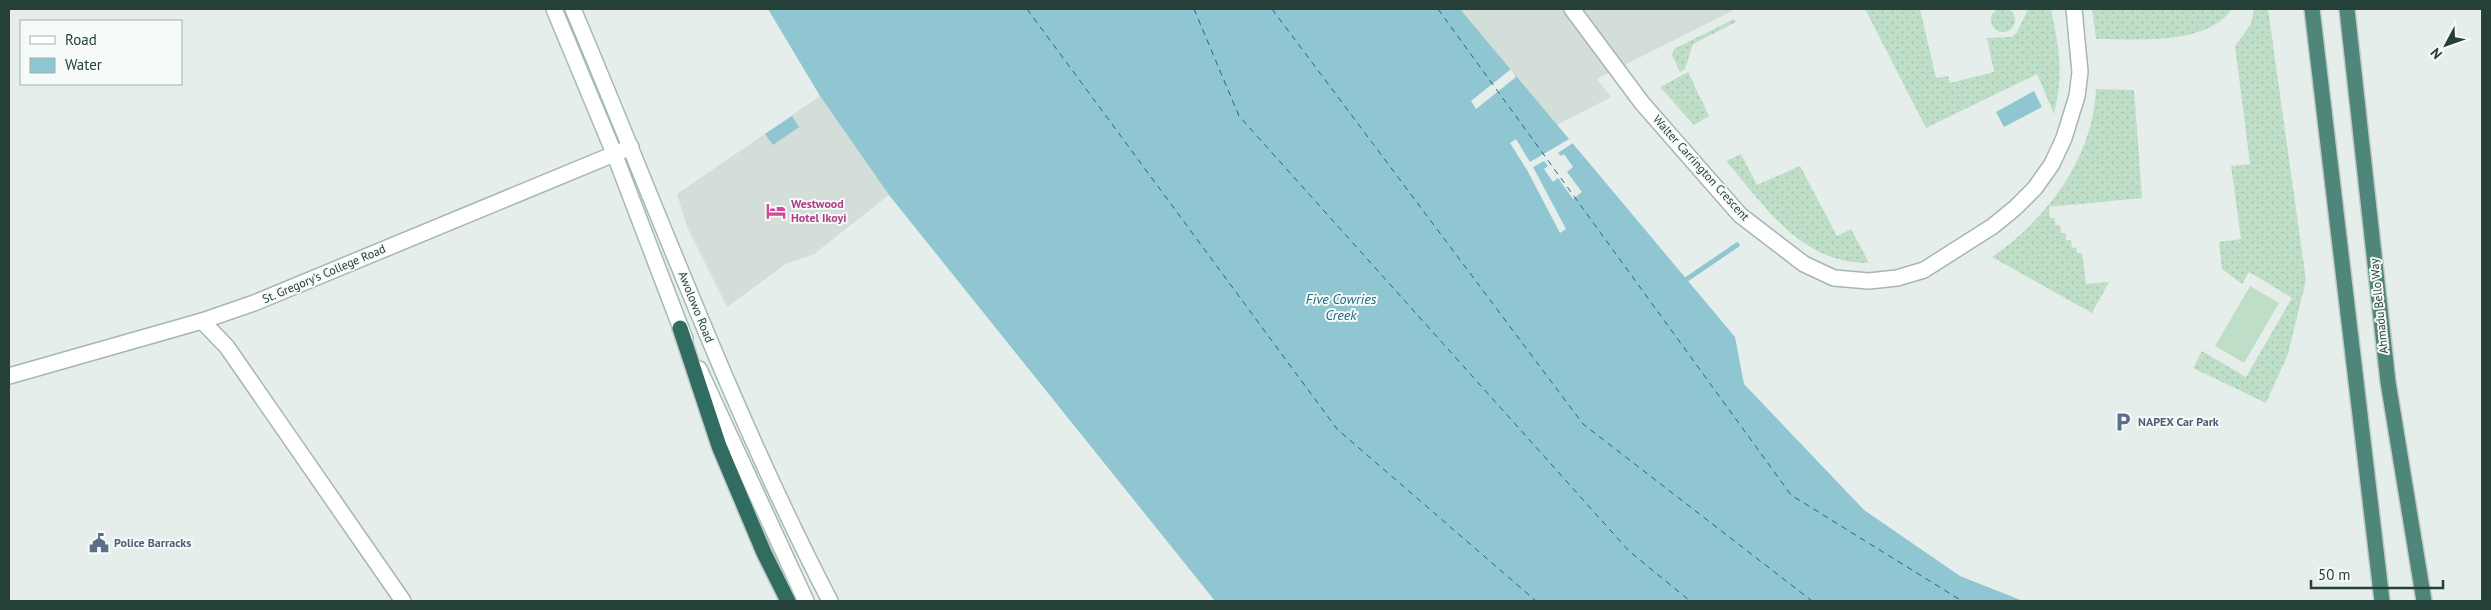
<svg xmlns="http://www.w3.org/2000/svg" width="2491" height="610" font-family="'PT Sans',sans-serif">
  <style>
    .built { fill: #d3ded9 }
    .grass { fill: url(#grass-dots) }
    .park { fill: #bfdec8 }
    .water { fill: #8fc6d1 }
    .pier { fill: #e5eeea }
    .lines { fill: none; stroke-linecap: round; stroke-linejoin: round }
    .stream { stroke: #8fc6d1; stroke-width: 5 }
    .ferry { stroke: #1f6a7b; stroke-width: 1; stroke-dasharray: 6 5; stroke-linecap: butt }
    .minor-casing { stroke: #a7b6b1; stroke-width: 18 }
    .tertiary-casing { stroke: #a7b6b1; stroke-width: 18 }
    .secondary-casing { stroke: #a4bab2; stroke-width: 18 }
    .trunk-casing { stroke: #c2cac8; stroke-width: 18 }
    .motorway-casing { stroke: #c2cac8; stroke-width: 18 }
    .minor { stroke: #fff; stroke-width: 15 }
    .tertiary { stroke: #fff; stroke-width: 15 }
    .secondary { stroke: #fff; stroke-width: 15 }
    .trunk { stroke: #4e877a; stroke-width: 15 }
    .motorway { stroke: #316c60; stroke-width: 15 }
    .labels { text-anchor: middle; stroke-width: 4; stroke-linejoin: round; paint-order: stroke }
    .street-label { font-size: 12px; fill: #244039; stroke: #f6faf8 }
    .hotel-label { font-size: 12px; font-weight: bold; fill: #b23c85; stroke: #f6faf8; text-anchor: start }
    .service-label { font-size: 12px; font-weight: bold; fill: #4e5e75; stroke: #f6faf8; text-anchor: start }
    .water-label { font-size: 14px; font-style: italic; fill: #1f6a7b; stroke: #f6faf8 }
  </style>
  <defs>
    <pattern id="grass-dots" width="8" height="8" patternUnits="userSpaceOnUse" patternTransform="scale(1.25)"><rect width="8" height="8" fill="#bfdec8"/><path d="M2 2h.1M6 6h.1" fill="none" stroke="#a4c0ad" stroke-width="1.8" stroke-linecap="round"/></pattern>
  </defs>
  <rect width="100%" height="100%" fill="#e5eeea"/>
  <!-- built -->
  <g class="built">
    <polygon points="1460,9 1736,9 1597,79 1611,97 1557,125"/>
    <polygon points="820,96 889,195 814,254 786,264 727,307 687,227 677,194"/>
  </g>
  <!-- grass -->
  <g class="grass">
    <circle cx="2003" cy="20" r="12"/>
    <path d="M1865,9H1920L1936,78L1948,76L1950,83L1994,72L1987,38L2012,37L2017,32L2028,9H2051C2059,49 2064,72 2054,114L2037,74L1926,128Z"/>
    <path d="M2092,9H2232C2206,46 2137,39 2096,39Z"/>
    <polygon points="2254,9 2268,9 2306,280 2288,354 2266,403 2193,368 2202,351 2246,377 2292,298 2249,272 2242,284 2222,269 2219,242 2241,239 2231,166 2250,164 2235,46 2251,24"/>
    <polygon points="1734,19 1736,22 1693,44 1685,69 1680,72 1672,55 1674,49"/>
    <polygon points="1688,72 1709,116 1694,125 1660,87"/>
    <path d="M2096,89L2134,90L2142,198L2049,207L2050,218H2055V225H2060L2061,233H2066V240H2071L2072,248L2076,247L2077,253H2082L2086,284L2109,282L2092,313L1992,257C2047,219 2093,158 2096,89Z"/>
    <path d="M1741,154L1757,185L1800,166L1837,236L1851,229L1869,263C1800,263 1767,208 1726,161Z"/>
  </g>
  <!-- park -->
  <polygon class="park" points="2250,286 2279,303 2244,363 2215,346"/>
  <!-- water -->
  <g class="water">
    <polygon points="768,9 1460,9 1735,337 1744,384 1864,510 1960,576 2023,601 1215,601 889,195 820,96"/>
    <polygon points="2034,91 2042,107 2004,127 1996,112"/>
    <polygon points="792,116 799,127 773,145 765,134"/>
  </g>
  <!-- pier -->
  <g class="pier">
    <polygon points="1511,69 1516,77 1476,109 1471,101"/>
    <polygon points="1516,139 1530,162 1569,139 1573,143 1558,153 1561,156 1564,154 1573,167 1567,172 1582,192 1573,199 1558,178 1553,182 1544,169 1548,166 1544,161 1533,167 1566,229 1560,233 1527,170 1510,143"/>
  </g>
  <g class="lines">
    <!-- stream -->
    <polyline class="stream" points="1687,279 1737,245"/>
    <!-- ferry -->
    <g class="ferry">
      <polyline points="1027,9 1337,429 1536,601"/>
      <polyline points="1194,9 1239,116 1629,551 1690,601"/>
      <polyline points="1272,9 1583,424 1812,601"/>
      <polyline points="1438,9 1791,495 1962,601"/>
    </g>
    <defs>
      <g id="minor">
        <polyline points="1572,9 1642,103 1740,215 1804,264 1834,278 1869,281 1897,278 1924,270 1993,226 2015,208 2035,188 2052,164 2064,138 2077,96 2080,72 2074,9"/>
        <polyline points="202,321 227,347 403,601"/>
      </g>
      <polyline id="tertiary" points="9,376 202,321 254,303 631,147"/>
      <g id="secondary">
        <polyline points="554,9 614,153 685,339"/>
        <path d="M573,9C657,207 731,410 830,601"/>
        <polyline points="699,369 806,601"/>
      </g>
      <g id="trunk">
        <polyline points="2312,9 2382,601"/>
        <polyline points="2347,9 2388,382 2424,601"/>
      </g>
      <polyline id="motorway" points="680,328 719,446 764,553 788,601"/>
    </defs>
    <!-- minor casing -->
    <use href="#minor" class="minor-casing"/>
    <!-- tertiary casing -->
    <use href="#tertiary" class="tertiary-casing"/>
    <!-- secondary casing -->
    <use href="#secondary" class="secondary-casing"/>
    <!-- trunk casing -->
    <use href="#trunk" class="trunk-casing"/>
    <!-- motorway casing -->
    <use href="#motorway" class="motorway-casing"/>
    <!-- minor -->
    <use href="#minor" class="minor"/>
    <!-- tertiary -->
    <use href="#tertiary" class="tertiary"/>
    <!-- secondary -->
    <use href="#secondary" class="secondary"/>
    <!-- trunk -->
    <use href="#trunk" class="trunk"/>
    <!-- motorway -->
    <use href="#motorway" class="motorway"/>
  </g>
  <!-- icons -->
  <defs>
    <symbol id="hotel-bare" viewBox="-9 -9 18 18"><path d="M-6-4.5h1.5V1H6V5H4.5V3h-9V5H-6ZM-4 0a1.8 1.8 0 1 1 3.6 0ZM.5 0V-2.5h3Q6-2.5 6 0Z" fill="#d1479c" stroke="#f6faf8" stroke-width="2.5" paint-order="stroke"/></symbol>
    <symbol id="parking-bare" viewBox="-9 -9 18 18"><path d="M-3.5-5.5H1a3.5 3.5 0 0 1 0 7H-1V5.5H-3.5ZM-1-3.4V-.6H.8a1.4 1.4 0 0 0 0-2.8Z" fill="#5c6f8a" stroke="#f6faf8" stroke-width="2.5" paint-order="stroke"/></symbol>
    <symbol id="civic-bare" viewBox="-9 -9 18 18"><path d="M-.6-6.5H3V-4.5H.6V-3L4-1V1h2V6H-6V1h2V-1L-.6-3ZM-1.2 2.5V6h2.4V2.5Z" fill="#5c6f8a" stroke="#f6faf8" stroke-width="2.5" paint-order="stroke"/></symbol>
  </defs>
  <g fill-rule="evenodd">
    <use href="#hotel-bare" x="762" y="197" width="28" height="28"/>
    <use href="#parking-bare" x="2109" y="408" width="28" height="28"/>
    <use href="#civic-bare" x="85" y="529" width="28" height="28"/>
  </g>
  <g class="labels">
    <!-- street labels -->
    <g class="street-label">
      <text transform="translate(1701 168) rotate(48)" y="4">Walter Carrington Crescent</text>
      <text transform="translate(324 274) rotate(-23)" y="4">St. Gregory's College Road</text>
      <text transform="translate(2379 306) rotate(-96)" y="4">Ahmadu Bello Way</text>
      <text transform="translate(696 307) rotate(68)" y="4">Awolowo Road</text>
    </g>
    <!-- hotel labels -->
    <g class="hotel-label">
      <text x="791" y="208">Westwood<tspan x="791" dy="14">Hotel Ikoyi</tspan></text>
    </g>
    <!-- service labels -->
    <g class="service-label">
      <text x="2138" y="426">NAPEX Car Park</text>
      <text x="114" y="547">Police Barracks</text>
    </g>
    <!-- water labels -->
    <g class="water-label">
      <text x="1341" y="304">Five Cowries<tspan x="1341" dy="16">Creek</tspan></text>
    </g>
  </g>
  <!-- border -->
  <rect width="2491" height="610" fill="none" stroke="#244039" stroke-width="20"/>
  <!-- legend -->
  <rect x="20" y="20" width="162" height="65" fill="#f6faf8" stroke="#a2b0ac"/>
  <rect x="30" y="36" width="25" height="8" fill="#ffffff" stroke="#a2b0ac"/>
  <text x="65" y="45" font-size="15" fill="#244039">Road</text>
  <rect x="30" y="58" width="25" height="15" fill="#8fc6d1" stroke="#a2b0ac"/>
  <text x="65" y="70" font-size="15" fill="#244039">Water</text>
  <!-- north arrow -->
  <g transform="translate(2446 45) rotate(229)" stroke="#f6faf8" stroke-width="4" paint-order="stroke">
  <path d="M0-4L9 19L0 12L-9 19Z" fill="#244039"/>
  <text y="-8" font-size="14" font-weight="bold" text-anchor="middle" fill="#244039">N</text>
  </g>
  <!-- scale -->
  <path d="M2311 580v8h132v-8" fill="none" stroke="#244039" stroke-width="2.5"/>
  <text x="2318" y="580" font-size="15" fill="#244039" stroke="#f6faf8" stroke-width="4" paint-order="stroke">50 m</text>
</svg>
